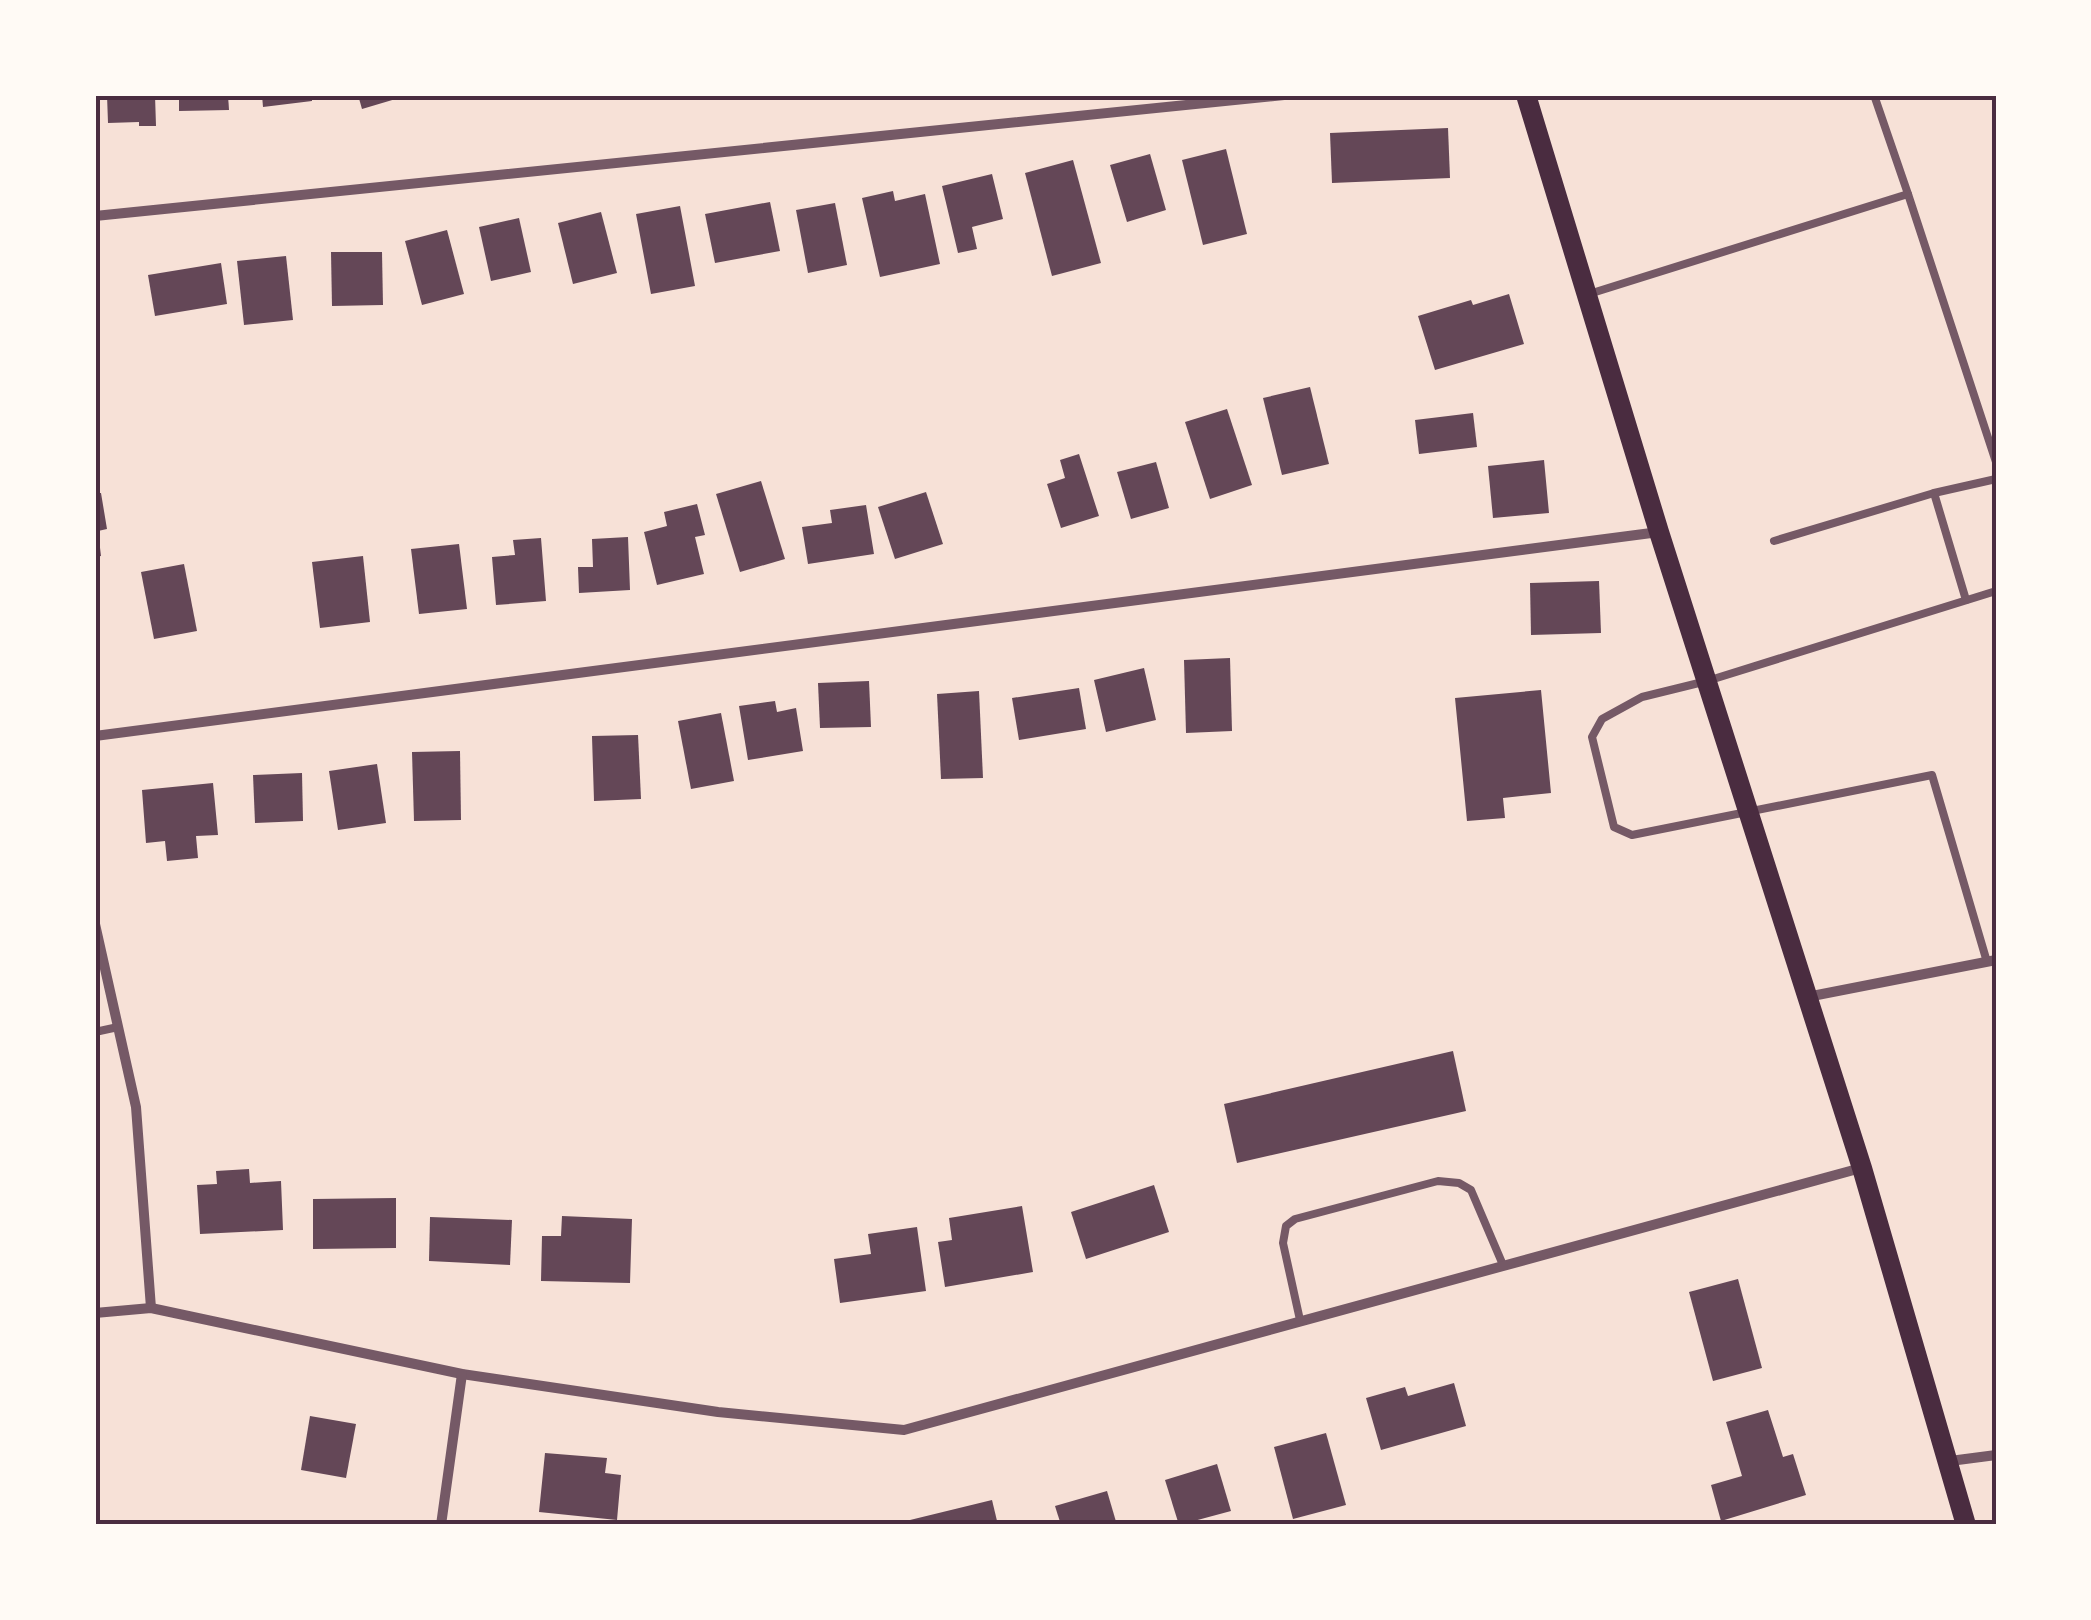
<svg xmlns="http://www.w3.org/2000/svg" width="2091" height="1620" font-family="Manrope,sans-serif">
  <style>
    .building { fill: #644757 }
    .lines { fill: none; stroke-linecap: round; stroke-linejoin: round }
    .service { stroke: #755966; stroke-width: 8 }
    .minor { stroke: #755966; stroke-width: 10 }
    .secondary { stroke: #4a2c40; stroke-width: 20 }
    .neatline { fill: none; stroke: #4a2c40; stroke-width: 4 }
  </style>
  <rect width="100%" height="100%" fill="#f7e1d7"/>
  <!-- building -->
  <g class="building">
    <polygon points="107,95 155,95 156,126 139,126 139,122 108,123"/>
    <polygon points="179,95 228,95 229,110 179,111"/>
    <polygon points="262,95 312,95 312,101 263,107"/>
    <polygon points="358,95 398,95 399,98 362,109"/>
    <polygon points="1448,128 1450,178 1332,183 1330,133"/>
    <polygon points="1226,149 1247,234 1203,245 1182,160"/>
    <polygon points="1150,154 1166,210 1127,222 1110,165"/>
    <polygon points="1073,160 1101,263 1052,276 1025,173"/>
    <polygon points="992,174 1003,219 972,227 977,249 958,253 942,186"/>
    <polygon points="893,191 895,201 925,194 940,264 880,277 862,198"/>
    <polygon points="770,202 780,251 715,263 705,214"/>
    <polygon points="835,203 847,265 808,273 796,210"/>
    <polygon points="680,206 695,286 651,294 636,214"/>
    <polygon points="601,212 617,273 573,284 558,223"/>
    <polygon points="519,218 531,272 491,281 479,227"/>
    <polygon points="447,230 464,294 422,305 405,241"/>
    <polygon points="331,252 382,252 383,305 332,306"/>
    <polygon points="286,256 293,320 244,325 237,261"/>
    <polygon points="221,263 227,304 155,316 148,275"/>
    <polygon points="1509,294 1524,344 1435,370 1418,316 1471,300 1473,305"/>
    <polygon points="1310,387 1329,464 1282,475 1263,398"/>
    <polygon points="1227,409 1252,485 1210,499 1185,422"/>
    <polygon points="1473,413 1477,447 1419,454 1415,420"/>
    <polygon points="1079,454 1099,516 1061,528 1047,484 1065,478 1060,460"/>
    <polygon points="1544,460 1549,513 1493,518 1488,466"/>
    <polygon points="1156,462 1169,508 1131,519 1117,472"/>
    <polygon points="761,481 785,559 740,572 716,494"/>
    <polygon points="926,492 943,544 895,559 878,507"/>
    <polygon points="95,493 101,493 107,529 98,531 101,556 95,557"/>
    <polygon points="697,504 705,535 695,537 704,574 657,585 644,532 667,526 664,512"/>
    <polygon points="866,505 874,554 808,564 802,527 832,523 830,510"/>
    <polygon points="628,537 630,590 579,593 578,567 593,567 592,539"/>
    <polygon points="541,538 546,601 496,605 492,557 515,555 513,540"/>
    <polygon points="459,544 467,609 419,614 411,549"/>
    <polygon points="363,556 370,622 320,628 312,562"/>
    <polygon points="184,564 197,631 154,639 141,572"/>
    <polygon points="1599,581 1601,633 1531,635 1530,583"/>
    <polygon points="1230,658 1232,731 1186,733 1184,660"/>
    <polygon points="1144,668 1156,720 1106,732 1094,680"/>
    <polygon points="869,681 871,727 820,728 818,683"/>
    <polygon points="1079,688 1086,729 1019,740 1012,698"/>
    <polygon points="1541,690 1551,793 1503,798 1505,818 1467,821 1455,698"/>
    <polygon points="979,691 983,778 941,779 937,694"/>
    <polygon points="775,701 777,712 796,708 803,751 748,760 739,706"/>
    <polygon points="721,713 734,781 691,789 678,721"/>
    <polygon points="638,735 641,799 594,801 592,736"/>
    <polygon points="460,751 461,820 414,821 412,752"/>
    <polygon points="377,764 386,823 338,830 329,771"/>
    <polygon points="302,773 303,821 255,823 253,775"/>
    <polygon points="213,783 218,835 196,836 198,858 167,861 165,841 146,843 142,790"/>
    <polygon points="1453,1051 1466,1111 1237,1163 1224,1104"/>
    <polygon points="249,1169 250,1183 281,1181 283,1230 200,1234 197,1185 217,1184 216,1171"/>
    <polygon points="1154,1185 1169,1232 1086,1259 1071,1212"/>
    <polygon points="396,1198 396,1248 313,1249 313,1199"/>
    <polygon points="1022,1206 1033,1272 945,1287 938,1242 952,1240 949,1218"/>
    <polygon points="562,1216 632,1219 630,1283 541,1281 542,1236 561,1236"/>
    <polygon points="430,1217 512,1220 510,1265 429,1261"/>
    <polygon points="917,1227 926,1291 840,1303 834,1259 871,1254 868,1234"/>
    <polygon points="1738,1279 1762,1368 1713,1381 1689,1292"/>
    <polygon points="1454,1383 1466,1426 1381,1450 1366,1398 1405,1387 1408,1396"/>
    <polygon points="1768,1410 1783,1457 1793,1454 1806,1495 1721,1521 1711,1485 1742,1476 1726,1422"/>
    <polygon points="310,1416 356,1424 346,1478 301,1470"/>
    <polygon points="1326,1433 1346,1505 1293,1519 1274,1447"/>
    <polygon points="545,1453 607,1458 605,1473 621,1475 617,1520 539,1512"/>
    <polygon points="1217,1464 1231,1511 1179,1525 1165,1480"/>
    <polygon points="1107,1491 1117,1525 1061,1525 1055,1506"/>
    <polygon points="992,1500 998,1525 911,1525 910,1520"/>
  </g>
  <g class="lines">
    <!-- service -->
    <g class="service">
      <polyline points="1874,95 1908,194"/>
      <polyline points="1589,294 1908,194 1996,462"/>
      <polyline points="1934,493 1966,600"/>
      <polyline points="1774,541 1934,493 1996,479"/>
      <polyline points="1987,962 1932,775 1632,835 1614,827 1592,737 1602,719 1642,697 1707,681 1996,591"/>
      <polyline points="95,1032 118,1027"/>
      <polyline points="1300,1320 1283,1243 1286,1226 1295,1219 1438,1181 1459,1183 1471,1190 1503,1265"/>
    </g>
    <!-- minor -->
    <g class="minor">
      <polyline points="95,216 1284,95"/>
      <polyline points="95,736 1659,532"/>
      <polyline points="95,924 136,1107 151,1308"/>
      <polyline points="1807,997 1996,960"/>
      <polyline points="95,1313 151,1308 462,1374 718,1412 904,1430 1861,1168"/>
      <polyline points="1950,1461 1996,1455"/>
      <polyline points="441,1525 462,1374"/>
    </g>
    <!-- secondary -->
    <polyline class="secondary" points="1526,95 1659,532 1862,1168 1966,1525"/>
  </g>
  <!-- border -->
  <rect width="2091" height="1620" fill="none" stroke="#fffaf5" stroke-width="195"/>
  <rect x="98" y="98" width="1896" height="1424" class="neatline"/>
</svg>
